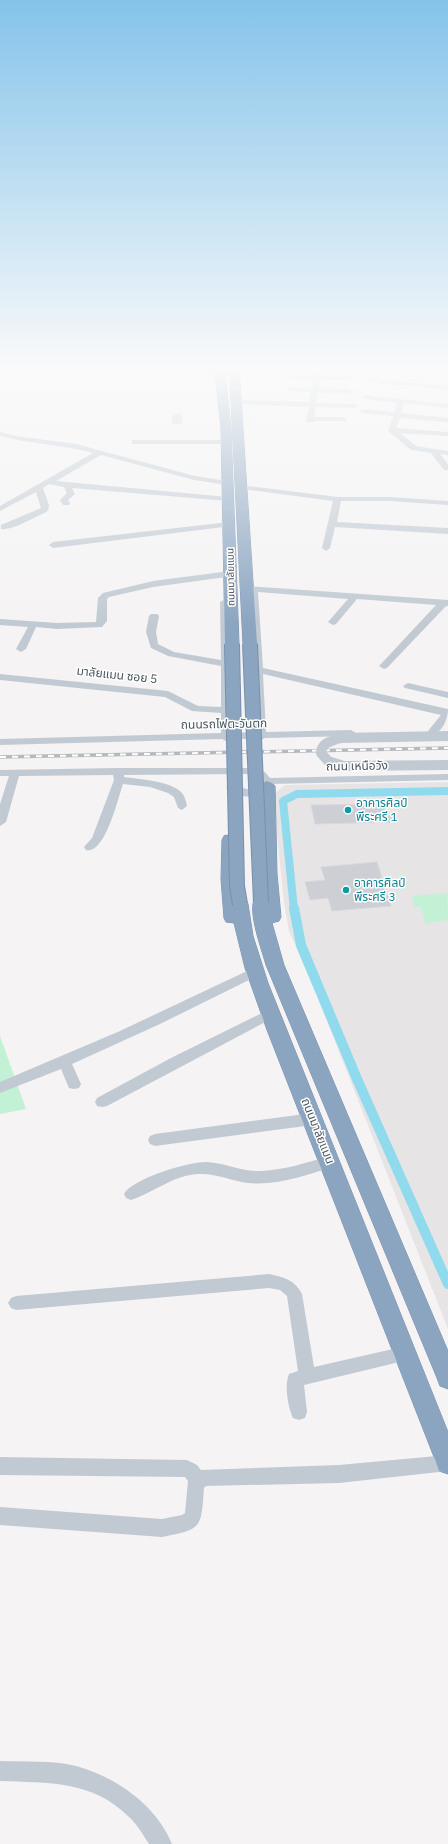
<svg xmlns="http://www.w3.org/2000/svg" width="448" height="1844" font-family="'IBM Plex Sans','Noto Sans Thai',sans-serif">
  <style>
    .education { fill: #e6e4e5 }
    .green { fill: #c3f1d5 }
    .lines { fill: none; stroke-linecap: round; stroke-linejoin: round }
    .canal-far1 { stroke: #90daee; stroke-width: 8 }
    .canal { stroke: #90daee; stroke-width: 10 }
    .building { fill: #cdcfd5; stroke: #d7d9de }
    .highway-casing { stroke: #7690ad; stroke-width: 1 }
    .minor { fill: #c1cad2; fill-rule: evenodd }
    .highway { fill: #8ba5c1; fill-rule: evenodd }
    .rail-casing { stroke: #b5b8bd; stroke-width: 3.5 }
    .rail { stroke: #fff; stroke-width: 2; stroke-dasharray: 6; stroke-linecap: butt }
    .highway-bridge-casing { stroke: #7690ad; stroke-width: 16; stroke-linecap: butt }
    .minor-bridge { stroke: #c1cad2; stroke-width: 10 }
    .highway-bridge { stroke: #8ba5c1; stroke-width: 14 }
    .culture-dot { fill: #0f9aa8; stroke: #fff; stroke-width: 1.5 }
    .labels { text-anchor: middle; stroke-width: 3; stroke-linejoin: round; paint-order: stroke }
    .far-street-label { font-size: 10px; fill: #4a5661; stroke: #fff }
    .street-label { font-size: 12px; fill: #4a5661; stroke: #fff }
    .culture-label { font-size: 12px; fill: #0d838f; stroke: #fff; text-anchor: start }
  </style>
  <rect width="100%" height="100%" fill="#f5f3f3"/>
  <!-- education -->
  <polygon class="education" points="448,782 448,1329 316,993 289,931 284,903 273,795 285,785"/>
  <!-- green -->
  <g class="green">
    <polygon points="447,893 448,920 426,924 421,907 415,907 412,896"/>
    <polygon points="0,1036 26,1109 0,1114"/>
  </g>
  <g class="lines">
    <!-- canal-far1 -->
    <polyline class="canal-far1" points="294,909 283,801 297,794 448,791"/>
    <!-- canal -->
    <polyline class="canal" points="294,908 301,945 357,1079 448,1284"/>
  </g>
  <!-- building -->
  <g class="building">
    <polygon points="173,414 182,414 182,424 172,424"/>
    <polygon points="383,804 386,815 396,815 397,822 315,824 311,805"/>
    <polygon points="377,862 391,906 332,911 328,898 310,900 305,882 325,880 321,867"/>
  </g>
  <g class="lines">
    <defs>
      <g id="highway">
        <polygon points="206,367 216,367 223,374 226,382 231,428 239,644 237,647 227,647 225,644 221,428 216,382 213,375"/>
        <polygon points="222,367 232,367 238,374 240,382 257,644 255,647 245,647 243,644 230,382 228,375"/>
        <path d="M267,781L272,783L275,786L277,874L281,917L279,921L272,923L284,965L448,1351V1389L440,1386L437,1378L266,965C262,950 247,911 255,898L263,897L259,786L262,783Z"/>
        <polygon points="230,835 236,836 238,840 237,879 239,898 246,900 248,904 253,936 268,983 448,1432 448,1474 439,1471 436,1462 267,1030 245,968 234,923 226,922 224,918 221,879 222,840 224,836"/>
      </g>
    </defs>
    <!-- highway casing -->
    <use href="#highway" class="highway-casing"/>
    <!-- minor -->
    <g class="minor">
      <polygon points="315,367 321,367 320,375 352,376 355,378 352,380 320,379 318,388 350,390 354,392 350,394 318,392 316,403 355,404 359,406 355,408 316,407 314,417 343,417 347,419 346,421 314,421 310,423 306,421 309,407 236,404 232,402 236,400 309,402 311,392 291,391 287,389 291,387 311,388 313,379 294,378 291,376 294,374 313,375"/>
      <polygon points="407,367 448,369 448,373 410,369"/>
      <polygon points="372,379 448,386 448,390 370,382 370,380"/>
      <polygon points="363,395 448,404 448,408 404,403 401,413 448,418 448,422 400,418 396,428 448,432 448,436 400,433 416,446 448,451 448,455 440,454 448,464 448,470 444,470 431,453 411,450 389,432 388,430 393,416 363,413 359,411 363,409 394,412 397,403 366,399 362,397"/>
      <path d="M0,432L16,436L76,444L195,476L227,481L231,483L227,485L194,480L101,455L56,481L228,497L232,499L228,501L72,488L75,494L68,500L70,503L69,505H63L60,500L67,493L64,487L49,484L43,488L49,505L48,511C37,516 12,531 1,529V525L41,508L36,492L0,511V506L93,453C63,445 31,444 0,436Z"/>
      <polygon points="132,440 226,440 230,442 226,444 132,444"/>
      <polygon points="239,485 338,497 389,497 448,501 448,505 389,501 341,501 337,522 448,528 448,534 335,527 330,548 326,551 322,548 333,501 242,489 238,487"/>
      <polygon points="229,522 233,524 232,526 53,548 49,545 53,542"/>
      <polygon points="230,571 233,572 233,576 153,587 109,597 107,599 107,621 102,627 57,629 36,627 26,649 21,652 16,649 28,627 0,625 0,619 57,623 96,622 98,598 103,593 153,581"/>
      <path d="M247,586L448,600V606H446L387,668L384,669L379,666L381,664L436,605L357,599L336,624L333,625L328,622L348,599L258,592L263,668L448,709C448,718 443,732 433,734L428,731L441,715L263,674L266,732L351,730L356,733L351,736L265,738L261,740L257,739H230L226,741L222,739L0,745V739L221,733V713L192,711L165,697L0,680V674L168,691L198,706L221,707V666L168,656L151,648L146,632L149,616L151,614H157L159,616L156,632L158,644L174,652L221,660L220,602L225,599L230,602L231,733L256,732L252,636L249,592L243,589Z"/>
      <polygon points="408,683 448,692 448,698 405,688 403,686"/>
      <path d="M118,768H249L265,772L270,778L448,774V780L271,784C265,801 236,800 226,787L231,784C242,786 248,793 259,787L262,781L257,776L249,774L124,775V777C139,779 170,781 181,792C185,796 186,801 187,806L182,810L178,808L174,797L168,793L150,787L123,784C118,798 105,855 86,850L84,847L92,838L114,780L113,775L19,776L6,822L0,826V804L9,776H0V770Z"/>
      <polygon points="247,971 251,973 253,976 251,979 160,1024 72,1064 81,1084 79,1088 74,1089 69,1088 61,1069 0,1093 0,1082 120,1031"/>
      <polygon points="264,1012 269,1014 270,1017 269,1020 107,1106 102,1107 97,1106 95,1102 97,1098 171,1058"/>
      <polygon points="313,1113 318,1115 320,1119 318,1123 313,1125 155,1146 150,1144 148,1140 150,1136 155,1134"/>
      <path d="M330,1156L335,1158L337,1162L335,1166C308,1175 276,1186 248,1183C232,1181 216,1173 199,1174C174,1175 154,1192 131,1200L126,1198L124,1194C131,1179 190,1161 207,1162C226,1163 242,1172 261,1171C285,1170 308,1162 330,1156Z"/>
      <path d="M269,1274C284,1277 295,1280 302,1294L314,1367L406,1346L412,1349L414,1354L412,1359L304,1385L307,1412L305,1418L299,1420L293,1418C288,1407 284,1385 289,1374L298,1371L287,1296L280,1290L269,1288L16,1310L11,1308L8,1303L11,1298L16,1296Z"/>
      <path d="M448,1455V1471L339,1483L206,1486L204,1488C201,1528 203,1529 162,1537L0,1525V1507L162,1519L182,1515L185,1513L188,1481L185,1477L0,1475V1457L187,1460L197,1465L201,1470L339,1465Z"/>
      <path d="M0,1761C24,1762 52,1760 76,1766C116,1777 156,1805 172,1844H149C143,1835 137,1824 129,1817C92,1780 49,1783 0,1781Z"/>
    </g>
    <!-- highway -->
    <use href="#highway" class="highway"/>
    <defs>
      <polyline id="rail" points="0,757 448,748"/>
    </defs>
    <!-- rail casing -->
    <use href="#rail" class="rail-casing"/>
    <!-- rail -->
    <use href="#rail" class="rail"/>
    <defs>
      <g id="highway-bridge">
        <polyline points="232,644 237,886 240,904"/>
        <polyline points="250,644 261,902"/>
      </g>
    </defs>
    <!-- highway-bridge casing -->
    <use href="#highway-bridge" class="highway-bridge-casing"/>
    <!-- minor-bridge -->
    <path class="minor-bridge" d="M448,736L340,738C331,741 321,743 321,753L328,761L344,766L448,765"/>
    <!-- highway-bridge -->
    <use href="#highway-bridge" class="highway-bridge"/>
  </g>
  <!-- sky -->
  <linearGradient id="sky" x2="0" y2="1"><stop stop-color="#85c3ea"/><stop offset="0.59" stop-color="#fafafa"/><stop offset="1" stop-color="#fafafa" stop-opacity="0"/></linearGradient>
  <rect width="448" height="625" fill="url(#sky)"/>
  <!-- markers -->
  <g class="culture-dot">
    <circle cx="348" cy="810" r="4"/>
    <circle cx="346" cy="890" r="4"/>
  </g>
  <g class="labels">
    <!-- far-street labels -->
    <g class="far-street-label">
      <text transform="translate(230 577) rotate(-91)" y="4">ถนนมาลัยแมน</text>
    </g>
    <!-- street labels -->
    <g class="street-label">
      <text transform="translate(117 675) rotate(6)" y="4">มาลัยแมน ซอย 5</text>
      <text transform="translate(224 724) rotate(-1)" y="4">ถนนรถไฟตะวันตก</text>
      <text transform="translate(357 766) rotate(-1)" y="4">ถนน เหนือวัง</text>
      <text transform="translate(318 1131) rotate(68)" y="4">ถนนมาลัยแมน</text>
    </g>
    <!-- culture labels -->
    <g class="culture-label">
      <text x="356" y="807">อาคารศิลป์<tspan x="356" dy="14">พีระศรี 1</tspan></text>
      <text x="354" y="887">อาคารศิลป์<tspan x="354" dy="14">พีระศรี 3</tspan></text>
    </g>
  </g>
</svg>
